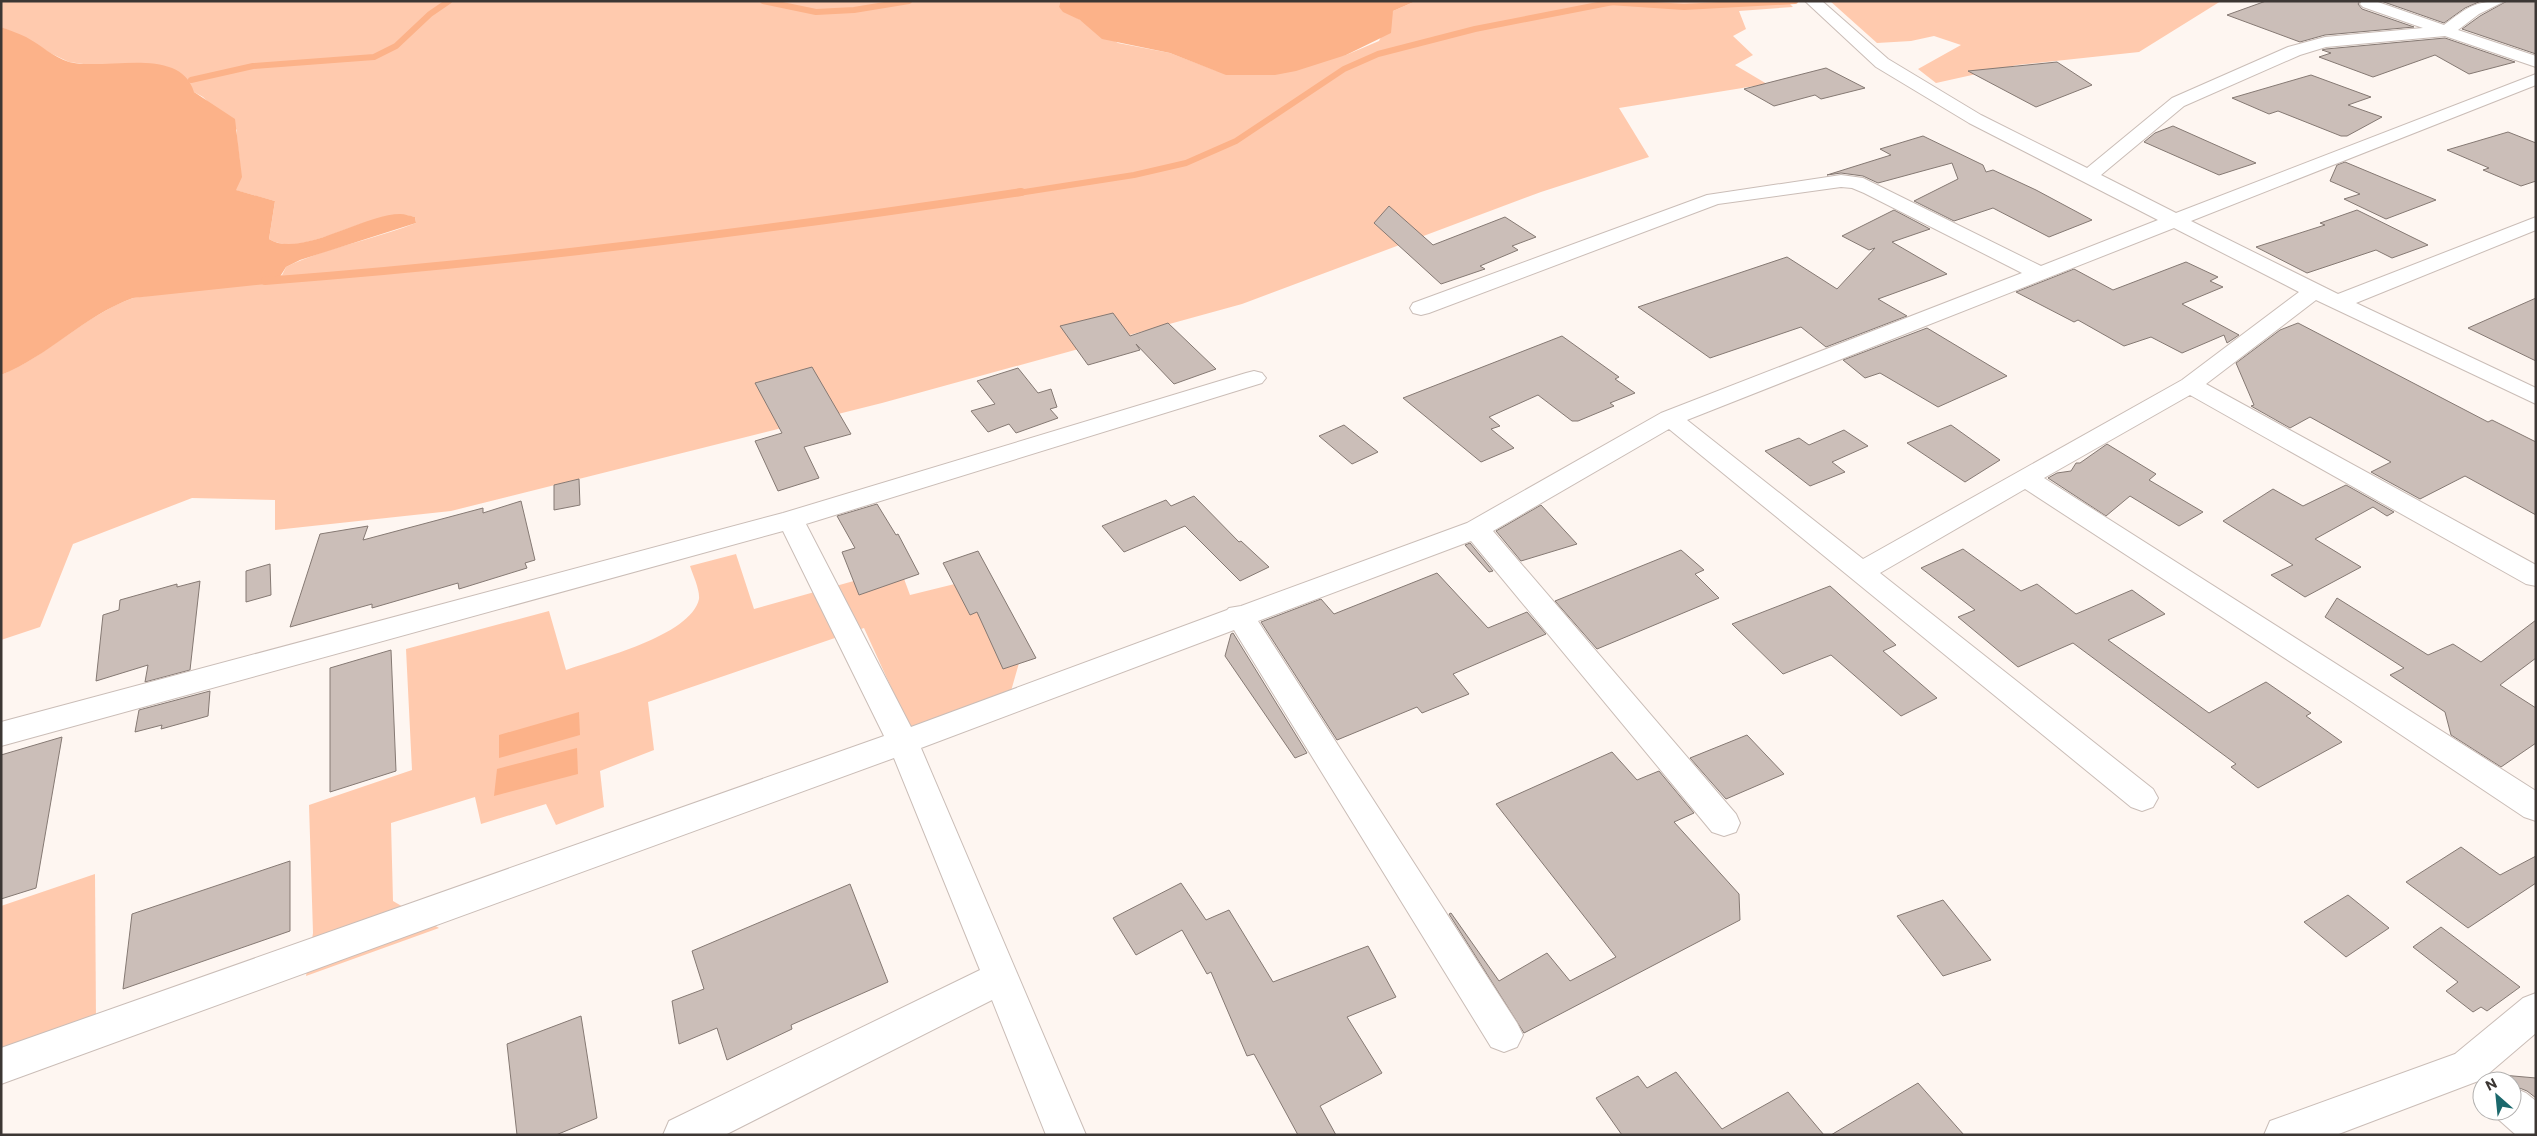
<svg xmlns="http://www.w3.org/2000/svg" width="2537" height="1136" font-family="Commissioner,sans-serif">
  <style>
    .green { fill: #ffcaae }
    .water { fill: #fcb289 }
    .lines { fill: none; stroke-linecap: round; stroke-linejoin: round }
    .stream-far1 { stroke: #fcb289; stroke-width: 6 }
    .stream { stroke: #fcb289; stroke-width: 8 }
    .building { fill: #cbbeb8; stroke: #857973 }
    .minor-casing { stroke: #cabdb7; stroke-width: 2 }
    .minor { fill: #fff; fill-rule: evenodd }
  </style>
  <rect width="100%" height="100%" fill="#fef6f1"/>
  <!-- green -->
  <g class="green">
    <path d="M1,1H1060L1059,7L1118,43L1170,53L1217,71L1346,55L1379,41L1393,11L1416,1H1787L1793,7L1739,11L1746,29L1733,36L1753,55L1735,65L1767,84L1619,108L1649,157L1541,192L1242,304L882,403L451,511L275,530V500L192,498L73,544L40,627L1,640V375C49,355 85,315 133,298L282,275L286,267C327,247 373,240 416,223L415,217C369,206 305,261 269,239L275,201L235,190C246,169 236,153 237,130L203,97L141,63L91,65L69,62L50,53L26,38L1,27Z"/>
    <polygon points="1830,1 2221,1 2139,52 2017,65 1936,83 1918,69 1961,45 1934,36 1911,41 1877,43"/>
    <path d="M736,554L754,609L900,568L910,595L979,578L1021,656L1011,691L910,729L864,628L648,702L654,750L600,771L604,807L556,825L546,804L481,824L475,797L391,823L393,901L439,928L306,976L313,933L309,805L412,770L406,649L549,611L566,670C597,659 691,636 699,599C700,590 693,575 690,566Z"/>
    <polygon points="95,874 96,1022 1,1054 1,906"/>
  </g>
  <!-- water -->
  <g class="water">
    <polygon points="1060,1 1416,1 1393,11 1391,33 1346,55 1296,71 1275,75 1226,75 1170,53 1102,39 1080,20 1063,12 1059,7"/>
    <path d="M1,27C9,30 18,33 26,37C41,45 53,57 69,62C106,71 180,45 194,92L235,119L242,177L236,190L275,201L269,239C299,259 364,214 400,214C405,214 410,216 415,217L416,223L300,260L286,267L276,283L133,298C85,315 49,356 1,375Z"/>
    <polygon points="579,712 580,735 499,758 499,735"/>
    <polygon points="577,748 578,774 494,796 497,769"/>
  </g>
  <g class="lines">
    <!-- stream-far1 -->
    <g class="stream-far1">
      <polyline points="763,1 816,12 854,10 909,1"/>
      <polyline points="1609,2 1684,7 1795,1"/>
      <polyline points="191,80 253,66 374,57 396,46 430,14 449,1"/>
      <polyline points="1012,194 1134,175 1186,163 1236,141 1344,69 1378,54 1475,29 1613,2"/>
    </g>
    <!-- stream -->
    <path class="stream" d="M265,281C518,262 769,230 1021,192"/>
  </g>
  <!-- building -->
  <g class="building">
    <polygon points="2266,1 2360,1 2358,4 2362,9 2414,27 2325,35 2300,42 2227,15"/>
    <polygon points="2381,1 2481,1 2465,8 2444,23"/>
    <polygon points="2507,1 2536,1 2536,54 2462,29 2480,16"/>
    <polygon points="2445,38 2515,62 2469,74 2435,55 2373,77 2319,57 2331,53 2322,50 2326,49"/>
    <polygon points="2057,62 2092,85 2036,107 1968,71"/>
    <polygon points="1826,68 1865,88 1821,99 1815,95 1774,106 1744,89"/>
    <polygon points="2311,75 2371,97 2348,105 2382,117 2347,136 2341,136 2278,111 2269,114 2232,98"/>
    <polygon points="2173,126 2256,163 2219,175 2144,142 2155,133"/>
    <polygon points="2508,132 2536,143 2536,181 2521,186 2483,170 2489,168 2447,150"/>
    <polygon points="1923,136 1983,165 1986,172 1993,170 2036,190 2092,220 2049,237 1993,208 1954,221 1914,201 1958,179 1952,163 1878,183 1863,176 1841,173 1827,175 1891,155 1880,149"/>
    <polygon points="2345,162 2436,200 2386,219 2344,199 2360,194 2330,181 2337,165"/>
    <polygon points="1389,206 1433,245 1505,217 1536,237 1512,246 1518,250 1480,266 1485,269 1441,284 1374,223"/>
    <polygon points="1894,210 1930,229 1892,242 1947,274 1878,299 1907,316 1826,347 1801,327 1710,358 1638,307 1787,257 1837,289 1875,248 1869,250 1842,236"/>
    <polygon points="2357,210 2428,245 2392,258 2376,250 2307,273 2256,247 2325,225 2320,223"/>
    <polygon points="2186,262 2218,277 2210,281 2223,287 2182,304 2239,335 2227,343 2224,335 2182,353 2151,337 2124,346 2078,320 2074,322 2016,292 2074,269 2113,290"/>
    <polygon points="2536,298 2536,361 2468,328"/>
    <polygon points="1113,313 1130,336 1168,323 1216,369 1174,384 1136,344 1140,350 1088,365 1060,326"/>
    <polygon points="2298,323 2488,422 2492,420 2536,442 2536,515 2465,476 2420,499 2371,472 2391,462 2310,417 2290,428 2251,406 2254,405 2236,363 2280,330"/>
    <polygon points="1927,328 2007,376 1938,407 1880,373 1865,378 1843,360"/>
    <polygon points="1562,336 1619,377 1615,379 1635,393 1610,403 1614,406 1578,421 1572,421 1538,395 1489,417 1500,426 1491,429 1514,448 1481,462 1403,398"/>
    <polygon points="812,367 851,434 804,447 819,478 778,491 755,441 782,433 755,383"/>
    <polygon points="1018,368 1038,393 1051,389 1057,407 1050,409 1058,418 1016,433 1009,424 988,432 971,411 995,404 977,381"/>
    <polygon points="1344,425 1378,452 1352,464 1319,436"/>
    <polygon points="1951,425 2000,460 1965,482 1907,443"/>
    <polygon points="1844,430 1868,446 1832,462 1845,472 1810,486 1765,451 1799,438 1809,445"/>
    <polygon points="2107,444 2156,474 2149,480 2203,512 2179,526 2130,496 2106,516 2048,478 2057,473 2071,471 2076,463 2080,463"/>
    <polygon points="579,479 580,505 554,510 554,485"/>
    <polygon points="2346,485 2394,512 2387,516 2373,507 2315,539 2361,567 2305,597 2271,575 2293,565 2223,521 2273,489 2303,506"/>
    <polygon points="1194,496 1239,542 1241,541 1269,567 1240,581 1185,526 1124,552 1102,526 1166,500 1171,506"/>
    <polygon points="521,501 535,560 525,563 527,568 459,589 458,583 372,608 372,604 290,627 320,534 368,526 363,540 483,508 483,513"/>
    <polygon points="877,504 896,535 898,534 919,574 859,595 842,552 855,548 837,516"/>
    <polygon points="1541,505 1577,544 1521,561 1496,531"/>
    <polygon points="1470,543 1493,571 1489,572 1465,545"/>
    <polygon points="1963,549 2021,591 2037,584 2076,614 2132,590 2165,614 2108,640 2209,713 2266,682 2311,713 2306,716 2342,742 2258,788 2231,767 2236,764 2073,643 2018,667 1958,617 1975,610 1921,568"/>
    <polygon points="1681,550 1704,570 1695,574 1719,598 1597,649 1555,601"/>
    <polygon points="978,551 1036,658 1003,669 977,612 970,615 943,563"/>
    <polygon points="270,564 271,595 246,602 246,571"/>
    <polygon points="1437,573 1488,628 1527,612 1546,634 1453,674 1469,694 1422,713 1417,707 1337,740 1261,622 1321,599 1334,614"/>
    <polygon points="200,581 190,670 145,682 148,665 96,681 103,615 119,610 120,600 177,584 177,587"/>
    <polygon points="1830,586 1896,645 1883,651 1937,698 1901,716 1831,655 1783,674 1732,624"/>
    <polygon points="2337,598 2428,655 2453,644 2481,662 2536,620 2536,658 2500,685 2536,708 2536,743 2501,767 2451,735 2445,712 2390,675 2404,668 2325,617"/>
    <polygon points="1233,633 1307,753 1295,758 1225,656 1231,634"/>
    <polygon points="391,650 396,771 330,792 330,668"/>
    <polygon points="210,691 208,716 161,729 162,725 135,732 139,710"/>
    <polygon points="1747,735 1784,774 1726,799 1690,758"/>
    <polygon points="62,737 36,888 1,899 1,755"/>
    <polygon points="1612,752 1637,780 1659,771 1694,813 1674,822 1739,894 1740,920 1524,1033 1449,914 1451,913 1499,981 1547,953 1570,981 1616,957 1496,804"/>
    <polygon points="2461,847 2500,875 2536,856 2536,883 2468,928 2406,882"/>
    <polygon points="290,861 290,931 123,989 132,914"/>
    <polygon points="1181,883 1206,920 1229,910 1273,982 1368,946 1396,997 1347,1017 1382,1073 1320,1106 1336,1135 1298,1135 1254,1054 1247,1056 1211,972 1207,974 1182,930 1136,955 1113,918"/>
    <polygon points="850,884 888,982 791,1025 792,1029 727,1060 717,1028 679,1044 672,1001 704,989 692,951"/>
    <polygon points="2348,895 2389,928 2346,957 2304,922"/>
    <polygon points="1943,900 1991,960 1943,976 1897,916"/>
    <polygon points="2441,927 2520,987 2487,1011 2481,1007 2473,1012 2446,991 2458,982 2413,947"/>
    <polygon points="581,1016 597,1118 556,1135 517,1135 507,1044"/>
    <polygon points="1676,1072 1722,1129 1788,1092 1824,1135 1622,1135 1596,1098 1638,1076 1647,1088"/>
    <polygon points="2502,1075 2536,1078 2536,1098 2527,1091 2512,1085 2512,1081 2504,1081"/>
    <polygon points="1918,1083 1964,1135 1831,1135"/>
  </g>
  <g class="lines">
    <defs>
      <g id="minor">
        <path d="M1805,1H1822L1888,59L1981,115L2087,168L2172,98L2288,47L2325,37L2423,28L2363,7L2360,4L2362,1H2375L2444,25C2468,7 2474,1 2505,1L2479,14L2458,30L2536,56V67L2445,36L2326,47L2300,55L2184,106L2101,175L2176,213L2536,74V85L2191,221L2338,294L2536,217V230L2356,303L2536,388V404L2316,300L2206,384L2536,565V586L2526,584L2190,395L2044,478L2536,791V821L2524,817L2346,698L2025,489L1880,573L2153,789L2158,798L2153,807L2142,811L2131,807L1669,429L1493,531L1736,814L1740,823L1736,832L1724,836L1712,832L1471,541L1258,621L1517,1023L1523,1035L1517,1047L1504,1052L1491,1047L1234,630L921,748L1086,1135H1046L992,1000L725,1135H663L669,1121L980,970L894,758L1,1084V1048L884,736L783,531L1,746V722L783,513L1246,373L1254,371L1262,373L1266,378L1262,383L806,524L911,727L1227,610L1229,608L1241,606L1467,523L1661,413L2022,273L1864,193L1852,188L1841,187L1718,204L1429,313L1421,315L1413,313L1410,308L1413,303L1707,195L1841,175L1863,178L2041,266L2158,220L1969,123L1876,67ZM2174,228L2299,292L2182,380L1863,559L1687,420Z"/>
        <polygon points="2536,993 2536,1033 2481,1080 2336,1135 2264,1135 2270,1121 2455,1054 2523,998"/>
        <polygon points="2512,1087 2526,1093 2536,1101 2536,1135 2516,1135 2498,1119 2495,1111 2512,1111"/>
      </g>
    </defs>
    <!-- minor casing -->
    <use href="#minor" class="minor-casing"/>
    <!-- minor -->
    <use href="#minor" class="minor"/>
  </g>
  <!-- border -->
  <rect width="2537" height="1136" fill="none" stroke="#3c3734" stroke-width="5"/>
  <!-- north arrow -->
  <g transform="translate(2497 1096) rotate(333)"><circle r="24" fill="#ffffff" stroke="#b1afae"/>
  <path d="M0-4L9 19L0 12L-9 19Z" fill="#1b686c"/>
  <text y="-8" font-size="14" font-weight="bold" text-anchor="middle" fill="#3c3734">N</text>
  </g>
</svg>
